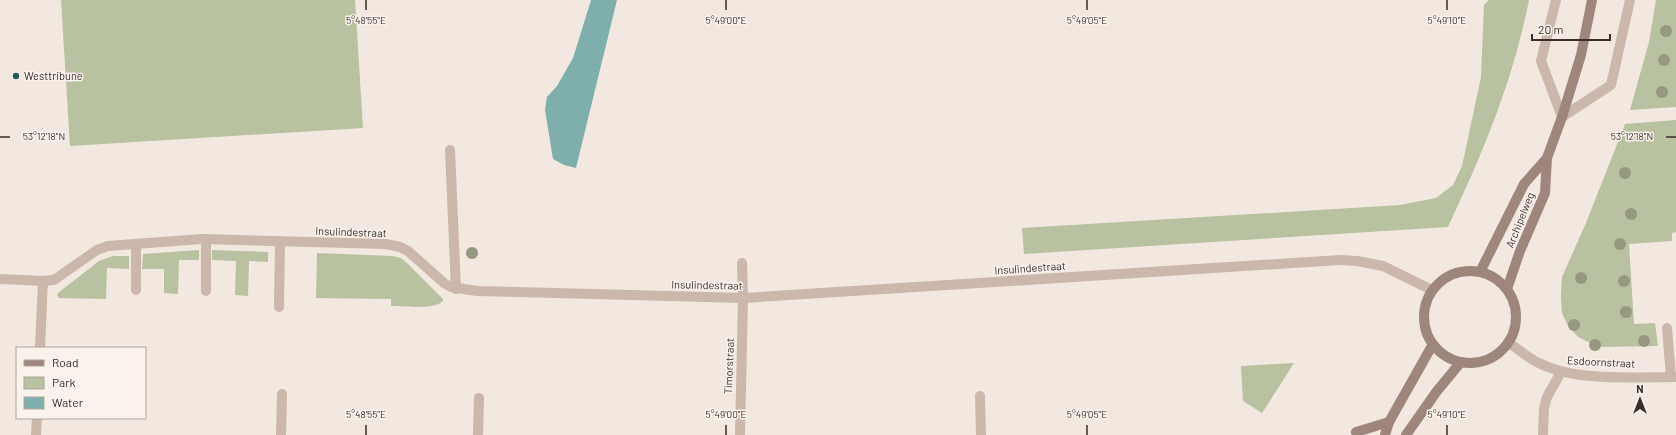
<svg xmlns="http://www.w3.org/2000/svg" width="1676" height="435" font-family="Barlow,sans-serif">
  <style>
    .green { fill: #b8c1a0 }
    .water { fill: #7fafad }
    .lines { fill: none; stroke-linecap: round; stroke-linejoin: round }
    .service { stroke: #cbb7ab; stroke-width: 10 }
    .minor { stroke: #cbb7ab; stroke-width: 10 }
    .secondary { stroke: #9e867d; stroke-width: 10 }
    .tree { fill: #96987f }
    .ticks { fill: none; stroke: #392e2a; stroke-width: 1.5 }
    .poi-dot { fill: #215959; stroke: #faf3ec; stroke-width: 1.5 }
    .labels { text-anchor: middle; stroke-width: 3; stroke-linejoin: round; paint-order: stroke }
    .poi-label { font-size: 11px; fill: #392e2a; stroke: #faf3ec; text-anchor: start }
    .street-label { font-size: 11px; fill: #392e2a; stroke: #faf3ec }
    .ticks-label { font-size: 10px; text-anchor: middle; fill: #392e2a; stroke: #faf3ec; stroke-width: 3; stroke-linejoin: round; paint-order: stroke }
  </style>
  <rect width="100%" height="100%" fill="#f2e8e0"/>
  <!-- green -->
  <g class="green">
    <polygon points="61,0 355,0 363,128 70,146"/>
    <path d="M1489,0H1529C1513,81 1483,153 1448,227L1024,254L1022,228L1400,205L1436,198L1453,185L1462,166L1481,77L1484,5Z"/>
    <polygon points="1656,0 1676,0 1676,107 1630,110 1649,42"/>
    <polygon points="1676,120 1676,232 1672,233 1672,241 1629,244 1634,324 1655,323 1658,346 1599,347 1578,337 1568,326 1562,313 1561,296 1562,277 1586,223 1625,124"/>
    <polygon points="199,250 199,260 179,260 178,294 164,293 164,269 142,269 143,254"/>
    <polygon points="212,250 268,252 268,262 249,261 248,296 235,295 236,261 212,260"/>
    <path d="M317,253L393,256L401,258L407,263L443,299V301C434,310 404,306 391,306V299L316,298Z"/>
    <polygon points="113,256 129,256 129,269 107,268 106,299 59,298 57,296 58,293 99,261"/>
    <polygon points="1294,363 1262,413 1243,401 1241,366"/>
  </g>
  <!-- water -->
  <polygon class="water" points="591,0 617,0 576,168 564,165 553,159 545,110 547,97 557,86 573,58"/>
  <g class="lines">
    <!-- service -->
    <g class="service">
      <polyline points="450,150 456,289"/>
      <polyline points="742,263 743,298"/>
      <polyline points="136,290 136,244"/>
      <polyline points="206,291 206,239"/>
      <polyline points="279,307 280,241"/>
      <polyline points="1667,328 1671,377"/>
      <polyline points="980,396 981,435"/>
    </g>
    <!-- minor -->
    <g class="minor">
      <polyline points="1556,0 1541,61 1562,117 1611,85 1630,0"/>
      <polyline points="0,279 43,281 54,280 97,250 108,246 202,239 386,244 400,247 408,251 444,283 451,287 477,291 743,298 1340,260 1357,261 1383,266 1432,290"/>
      <path d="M1508,342C1518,349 1528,358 1539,363C1576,382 1635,377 1676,377"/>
      <polyline points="40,348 43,281"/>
      <polyline points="36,435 37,418"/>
      <polyline points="281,435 282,394"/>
      <polyline points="478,435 479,398"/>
      <polyline points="740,435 743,298"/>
      <polyline points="1543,435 1544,408 1547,397 1561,372"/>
    </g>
    <!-- secondary -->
    <g class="secondary">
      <circle cx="1470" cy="317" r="46"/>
      <polyline points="1480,272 1524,184 1547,158"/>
      <polyline points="1507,289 1520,251 1545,193 1547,158 1562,117 1581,55 1592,0"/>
      <polyline points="1356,432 1389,422"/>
      <polyline points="1385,435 1389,422 1433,344"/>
      <polyline points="1406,435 1437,391 1461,362"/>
    </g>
  </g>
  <!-- trees -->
  <g class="tree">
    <circle cx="1666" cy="31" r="6"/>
    <circle cx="1664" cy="60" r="6"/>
    <circle cx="1662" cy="92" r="6"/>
    <circle cx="1625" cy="173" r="6"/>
    <circle cx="1631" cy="214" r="6"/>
    <circle cx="1620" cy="244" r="6"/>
    <circle cx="472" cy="253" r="6"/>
    <circle cx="1581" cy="278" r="6"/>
    <circle cx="1624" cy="281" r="6"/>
    <circle cx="1626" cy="312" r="6"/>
    <circle cx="1574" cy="325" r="6"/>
    <circle cx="1644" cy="341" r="6"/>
    <circle cx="1595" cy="345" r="6"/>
  </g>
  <!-- ticks -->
  <path class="ticks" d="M366,0V10M726,0V10M1087,0V10M1447,0V10M0,137H10M1666,137H1676M366,425V435M726,425V435M1087,425V435M1447,425V435"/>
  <!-- markers -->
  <circle class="poi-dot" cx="16" cy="76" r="4"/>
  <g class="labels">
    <!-- poi labels -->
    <g class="poi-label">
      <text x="24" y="80">Westtribune</text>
    </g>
    <!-- street labels -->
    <g class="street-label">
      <text transform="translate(1520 220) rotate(-68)" y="4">Archipelweg</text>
      <text transform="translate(351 232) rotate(2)" y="4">Insulindestraat</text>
      <text transform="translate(1030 268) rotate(-4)" y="4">Insulindestraat</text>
      <text transform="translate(707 285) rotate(1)" y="4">Insulindestraat</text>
      <text transform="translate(1601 362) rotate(3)" y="4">Esdoornstraat</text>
      <text transform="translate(729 366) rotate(-88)" y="4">Timorstraat</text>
    </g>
  </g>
  <g class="ticks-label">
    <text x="366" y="24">5°48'55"E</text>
    <text x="726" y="24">5°49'00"E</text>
    <text x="1087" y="24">5°49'05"E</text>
    <text x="1447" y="24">5°49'10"E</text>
    <text x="44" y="140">53°12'18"N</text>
    <text x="1632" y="140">53°12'18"N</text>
    <text x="366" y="418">5°48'55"E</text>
    <text x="726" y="418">5°49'00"E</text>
    <text x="1087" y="418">5°49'05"E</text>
    <text x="1447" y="418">5°49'10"E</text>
  </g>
  <!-- legend -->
  <rect x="16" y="347" width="130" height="72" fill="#faf3ec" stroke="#ada49e"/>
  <rect x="24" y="360" width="20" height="6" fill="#9e867d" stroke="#ada49e"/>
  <text x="52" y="367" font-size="12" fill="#392e2a">Road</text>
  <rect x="24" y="377" width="20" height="12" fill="#b8c1a0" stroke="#ada49e"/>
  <text x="52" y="387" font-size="12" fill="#392e2a">Park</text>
  <rect x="24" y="397" width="20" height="12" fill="#7fafad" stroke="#ada49e"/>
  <text x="52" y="407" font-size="12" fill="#392e2a">Water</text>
  <!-- north arrow -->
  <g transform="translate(1640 399)" stroke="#faf3ec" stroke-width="3" paint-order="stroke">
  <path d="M0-3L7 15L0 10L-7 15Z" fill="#392e2a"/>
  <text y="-6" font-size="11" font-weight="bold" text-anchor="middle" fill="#392e2a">N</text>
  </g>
  <!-- scale -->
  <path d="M1532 34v6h78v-6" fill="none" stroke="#392e2a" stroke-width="2"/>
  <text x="1538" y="34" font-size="12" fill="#392e2a" stroke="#faf3ec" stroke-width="3" paint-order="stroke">20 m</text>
</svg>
